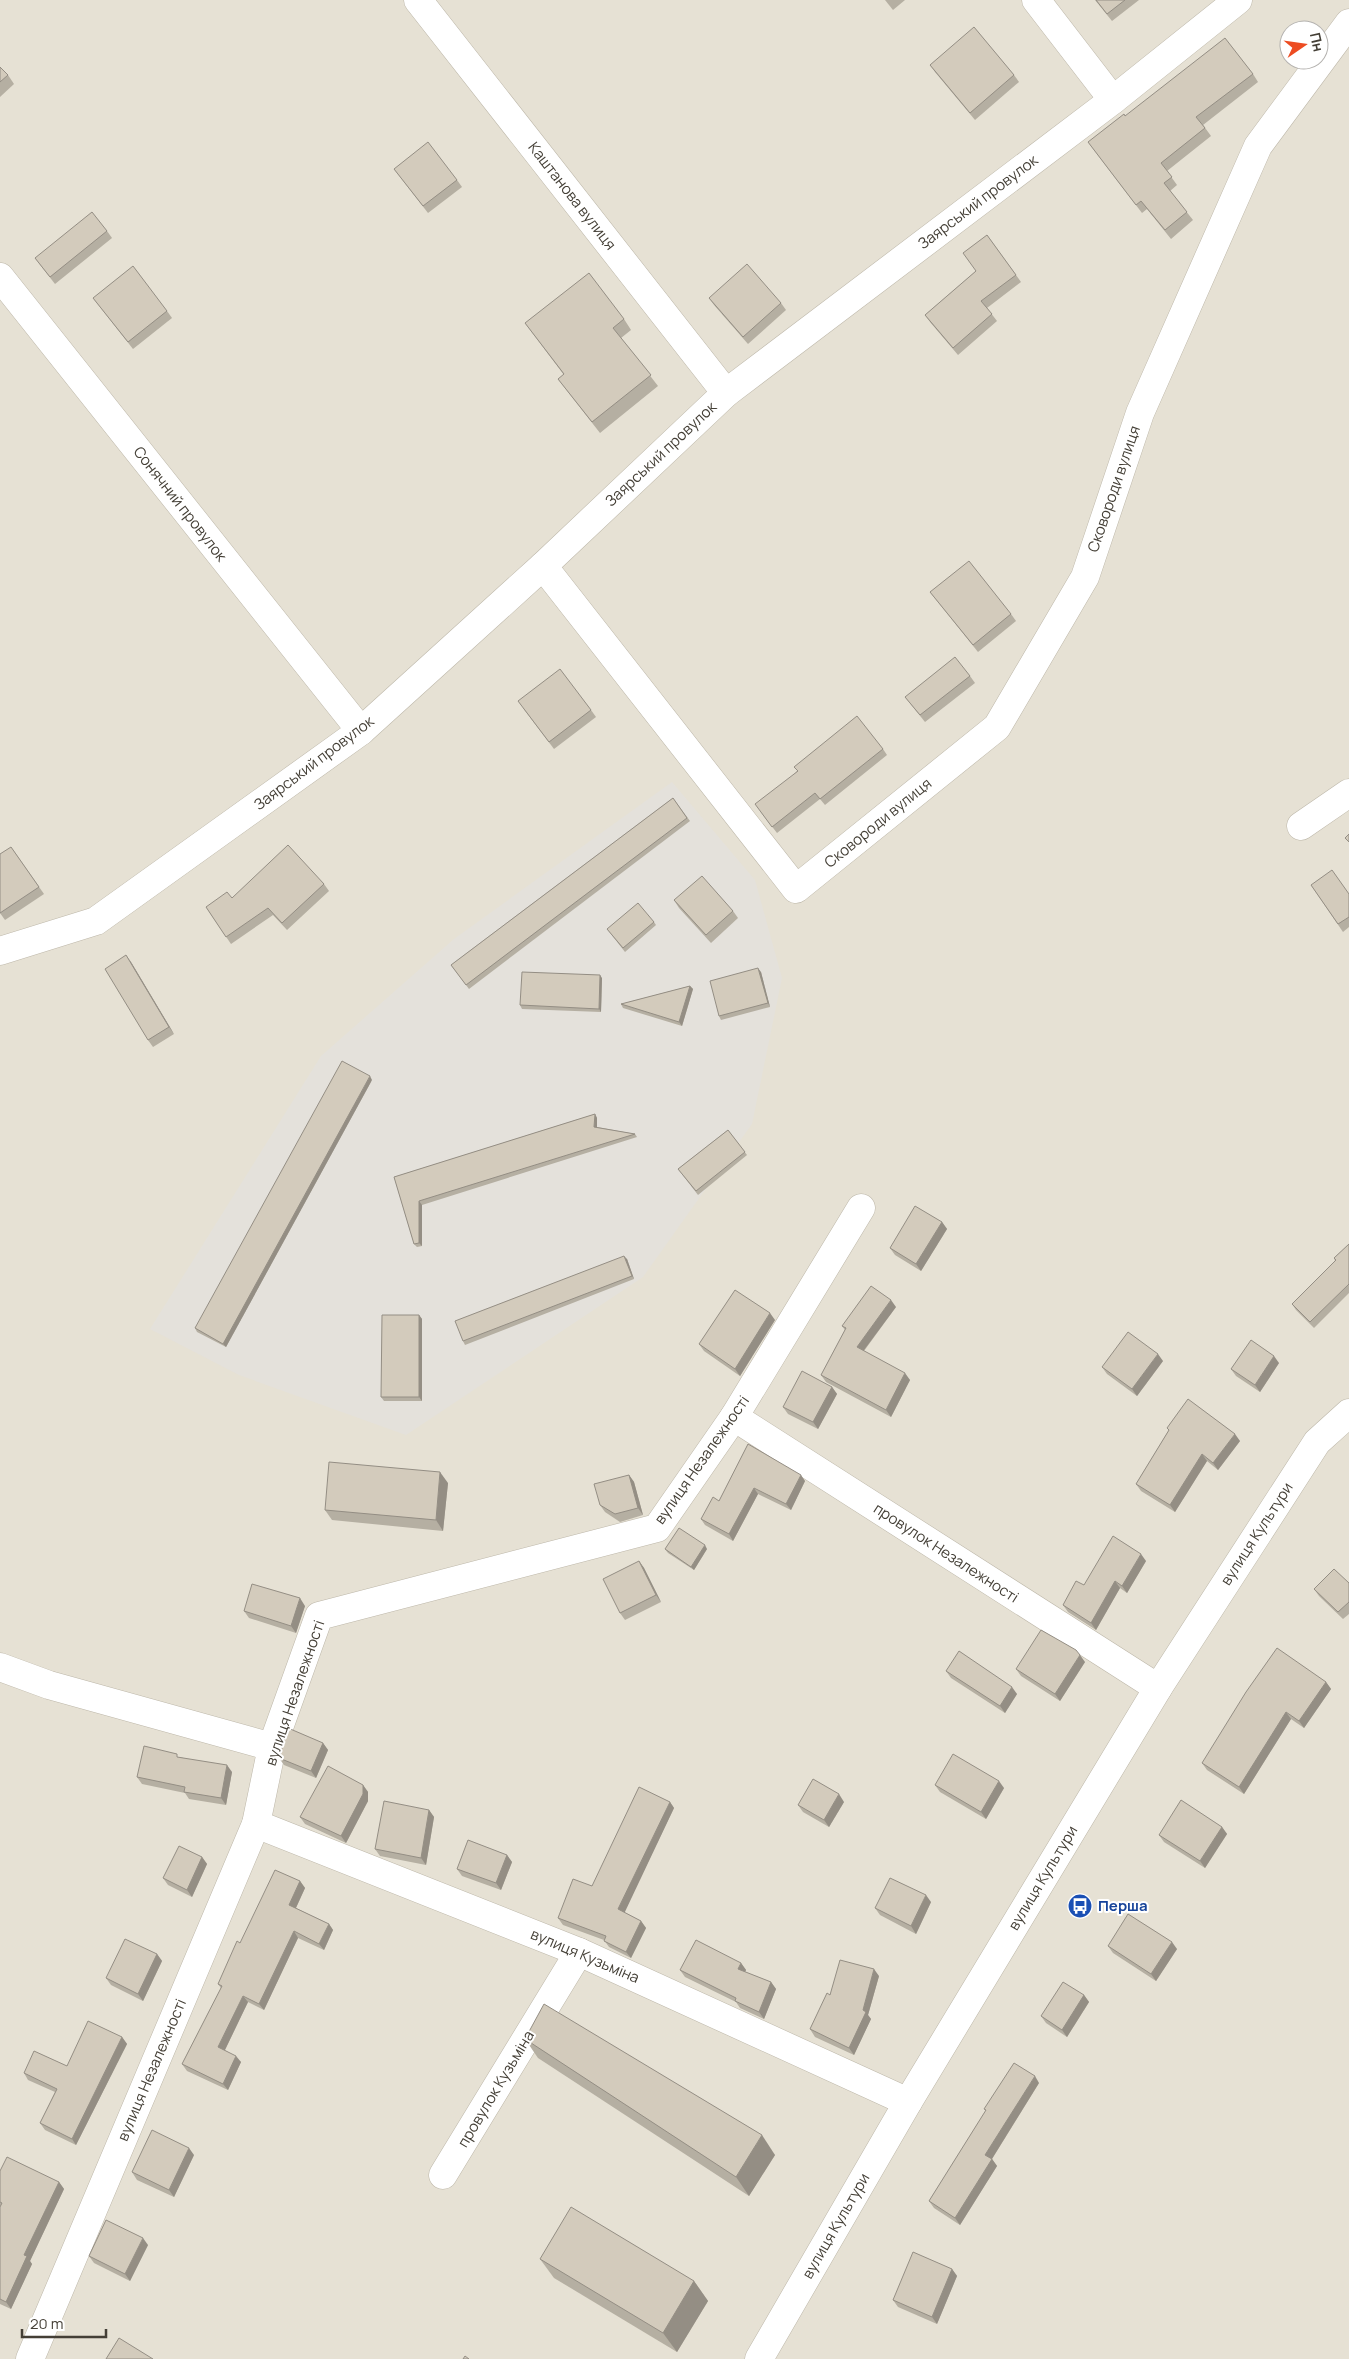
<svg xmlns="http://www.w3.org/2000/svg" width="1349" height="2359" font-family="Manrope,sans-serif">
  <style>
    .residential { fill: #e6e1d4; fill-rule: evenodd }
    .industrial { fill: #e4e1db }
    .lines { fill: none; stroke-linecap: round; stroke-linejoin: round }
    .minor-casing { stroke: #bdb7a9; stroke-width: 29 }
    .minor { stroke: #fff; stroke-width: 28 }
    .wall { fill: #b5afa2 }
    .shaded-wall { fill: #948e84 }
    .building { fill: #d3cbbc; stroke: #948e84 }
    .labels { text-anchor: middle; stroke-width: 4; stroke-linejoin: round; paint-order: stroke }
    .street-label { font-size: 15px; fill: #443f36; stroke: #fff }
    .transit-label { font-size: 15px; font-weight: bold; fill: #164399; stroke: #fff; text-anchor: start }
  </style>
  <rect width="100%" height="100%" fill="#f2efe6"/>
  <!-- residential -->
  <path class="residential" d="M0,0H1349V2359H0ZM1289,30H1319V60H1289Z"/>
  <!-- industrial -->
  <polygon class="industrial" points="672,782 755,880 782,978 752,1124 643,1277 406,1435 239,1375 150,1329 321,1056 454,939"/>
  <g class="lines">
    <defs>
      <g id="minor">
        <polyline points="418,0 726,393"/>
        <polyline points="1036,0 1113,100"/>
        <polyline points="0,277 361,731"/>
        <polyline points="543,566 796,889 997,727 1085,577 1140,413 1258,146 1349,23"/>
        <polyline points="1301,826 1349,793"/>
        <polyline points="0,951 96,921 361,731 543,566 726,393 1113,100 1238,0"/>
        <polyline points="734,1417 1158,1688"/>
        <polyline points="0,1667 49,1685 272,1747"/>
        <polyline points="256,1824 579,1952 908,2102"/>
        <polyline points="443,2175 579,1952"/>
        <polyline points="30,2359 256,1824 272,1747 319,1616 657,1528 734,1417 861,1208"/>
        <polyline points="759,2359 908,2102 1158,1688 1317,1442 1349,1413"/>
      </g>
    </defs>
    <!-- minor casing -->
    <use href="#minor" class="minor-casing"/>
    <!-- minor -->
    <use href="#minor" class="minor"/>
  </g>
  <!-- wall -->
  <g class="wall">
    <polygon points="885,0 905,0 893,10"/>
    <polygon points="1095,0 1139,0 1112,21"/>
    <polygon points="930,65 1014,75 1019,82 975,120 935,72"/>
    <polygon points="0,67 8,75 14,84 0,97"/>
    <polygon points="1253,74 1258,82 1203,125 1211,136 1167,171 1177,185 1170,191 1193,220 1171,239 1147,209 1142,213 1088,142 1125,116"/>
    <polygon points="394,169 457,180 462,187 428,213"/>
    <polygon points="107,231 112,238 55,284 35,258"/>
    <polygon points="987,235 1021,282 987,308 997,321 958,355 930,322 925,315 976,271"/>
    <polygon points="93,298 167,311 172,318 133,349"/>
    <polygon points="709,298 781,303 786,310 748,344 714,305"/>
    <polygon points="624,319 631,330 621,338 658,386 600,433 558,379 564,375 525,323"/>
    <polygon points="930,592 1011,614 1016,621 978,652"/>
    <polygon points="970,676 975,683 925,722 905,697"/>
    <polygon points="523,708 591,710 596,717 554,749"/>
    <polygon points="883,749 887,755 825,805 820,799 777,833 760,811 797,771"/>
    <polygon points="673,798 690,821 469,989 451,965"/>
    <polygon points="11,847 44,894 5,920 0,913"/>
    <polygon points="324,884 329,891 287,930 273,915 231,944 206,907 232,898"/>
    <polygon points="1311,885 1349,894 1349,927 1343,932"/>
    <polygon points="674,900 733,911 738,918 711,943 679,908"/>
    <polygon points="654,922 656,925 625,952 607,929"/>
    <polygon points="131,962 174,1034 153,1047 148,1040"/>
    <polygon points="761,972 770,1007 721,1020 719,1016"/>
    <polygon points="602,978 601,1012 522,1009 520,1005"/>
    <polygon points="690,986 693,989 682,1026 623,1008 621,1004"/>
    <polygon points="372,1080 226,1347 197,1332 195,1328"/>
    <polygon points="595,1114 597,1118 597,1127 635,1134 637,1137 422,1205 422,1246 417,1247 414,1244 394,1177"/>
    <polygon points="728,1130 747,1155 698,1195 678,1169"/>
    <polygon points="942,1222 947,1229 921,1271 895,1255 890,1248"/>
    <polygon points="1349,1244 1349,1293 1314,1328 1296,1310 1292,1304 1335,1261 1334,1258"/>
    <polygon points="627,1259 634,1279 465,1345 463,1341"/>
    <polygon points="896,1307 864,1351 910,1380 891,1417 826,1382 821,1375 845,1330 842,1326"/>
    <polygon points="419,1315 422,1319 422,1401 384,1401 381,1397"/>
    <polygon points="775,1320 740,1376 704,1351 699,1344"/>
    <polygon points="1163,1361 1137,1396 1107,1374 1102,1367"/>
    <polygon points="1279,1363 1260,1392 1236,1376 1231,1369"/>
    <polygon points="832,1387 837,1394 818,1429 788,1414 783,1407"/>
    <polygon points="1167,1428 1240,1441 1218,1470 1207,1461 1175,1512 1141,1491 1136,1484 1169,1430"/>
    <polygon points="748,1444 805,1481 791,1510 758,1494 733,1541 705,1525 701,1519 719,1501"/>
    <polygon points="629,1475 634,1482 643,1515 620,1522 605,1512 600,1505"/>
    <polygon points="448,1483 443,1531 332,1520 325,1510"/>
    <polygon points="665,1549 707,1549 694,1570 668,1553"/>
    <polygon points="639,1561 644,1568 661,1602 625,1620 620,1613"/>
    <polygon points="1146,1561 1127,1593 1120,1588 1096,1630 1068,1612 1063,1605 1084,1585"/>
    <polygon points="1349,1583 1349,1614 1343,1619 1319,1596 1314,1589"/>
    <polygon points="305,1606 296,1633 249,1618 244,1611"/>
    <polygon points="1085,1662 1060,1701 1021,1676 1016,1669"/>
    <polygon points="946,1671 1017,1694 1005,1713 951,1678"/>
    <polygon points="1326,1682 1331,1689 1304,1728 1291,1719 1244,1794 1207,1770 1202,1763"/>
    <polygon points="323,1743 328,1750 316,1778 284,1765 279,1758"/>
    <polygon points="180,1757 232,1772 226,1805 189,1799 185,1793 142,1784 137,1777"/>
    <polygon points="363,1785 368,1792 368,1801 346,1843 305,1824 300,1817"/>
    <polygon points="935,1785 1004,1788 986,1819 940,1792"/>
    <polygon points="670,1802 674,1808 624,1912 641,1921 646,1928 631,1958 609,1947 604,1940 563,1925 558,1918 592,1886"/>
    <polygon points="844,1802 829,1827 803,1812 798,1805"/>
    <polygon points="429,1810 434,1817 426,1865 380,1856 375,1849"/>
    <polygon points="1222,1827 1227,1834 1205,1868 1164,1842 1159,1835"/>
    <polygon points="507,1855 512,1862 501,1890 462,1876 457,1869"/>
    <polygon points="202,1857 207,1864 192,1897 168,1885 163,1878"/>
    <polygon points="300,1881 305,1888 296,1908 329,1924 333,1930 324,1950 298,1938 264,2010 248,2002 225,2050 241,2062 228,2090 187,2071 182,2064 221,1988 218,1984 240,1943"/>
    <polygon points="931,1902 916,1934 880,1915 875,1908"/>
    <polygon points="1108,1946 1177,1949 1156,1981 1113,1953"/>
    <polygon points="157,1954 162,1961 143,2001 111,1985 106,1978"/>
    <polygon points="741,1963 746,1970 745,1972 771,1982 776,1989 764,2019 740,2008 736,2002 685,1977 680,1970"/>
    <polygon points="879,1976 868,2015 871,2019 854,2055 815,2037 810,2029 830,1995"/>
    <polygon points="1084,1995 1089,2002 1067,2037 1046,2023 1041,2016"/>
    <polygon points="122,2037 127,2044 76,2145 45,2130 40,2123 55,2092 28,2080 24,2073 67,2066"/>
    <polygon points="525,2039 775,2155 749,2196 538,2058"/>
    <polygon points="1039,2083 992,2159 997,2166 960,2225 934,2208 929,2201 986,2111 984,2109"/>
    <polygon points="194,2155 174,2197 137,2180 132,2172"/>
    <polygon points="0,2171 59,2182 64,2189 30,2261 32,2264 11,2309 0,2304"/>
    <polygon points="148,2245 130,2281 94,2263 89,2256"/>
    <polygon points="540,2259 694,2281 708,2301 677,2352 554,2278"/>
    <polygon points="952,2269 957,2276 937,2324 898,2307 893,2300"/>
  </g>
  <!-- shaded-wall -->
  <g class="shaded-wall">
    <polygon points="126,955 131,962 174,1034 169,1027"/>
    <polygon points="758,968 761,972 770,1007 768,1003"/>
    <polygon points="600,975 602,978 601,1012 599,1009"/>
    <polygon points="690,986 693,989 682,1026 679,1022"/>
    <polygon points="370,1076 372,1080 226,1347 223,1344"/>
    <polygon points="595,1114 597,1118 597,1131 594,1127"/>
    <polygon points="419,1201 422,1205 422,1246 419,1243"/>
    <polygon points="942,1222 947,1229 921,1271 916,1264"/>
    <polygon points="624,1256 627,1259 634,1279 632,1276"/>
    <polygon points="891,1300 896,1307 861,1354 857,1347"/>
    <polygon points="770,1313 775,1320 740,1376 735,1369"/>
    <polygon points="419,1315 422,1319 422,1401 419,1397"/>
    <polygon points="1158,1354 1163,1361 1137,1396 1132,1389"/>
    <polygon points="1274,1356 1279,1363 1260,1392 1255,1385"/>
    <polygon points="905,1373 910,1380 891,1417 886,1410"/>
    <polygon points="832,1387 837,1394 818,1429 813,1422"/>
    <polygon points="1235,1434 1240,1441 1218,1470 1213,1463"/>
    <polygon points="1202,1454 1207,1461 1175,1512 1170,1505"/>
    <polygon points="440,1472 448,1483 443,1531 436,1520"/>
    <polygon points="629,1475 634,1482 643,1515 638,1508"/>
    <polygon points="801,1475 805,1481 791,1510 786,1504"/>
    <polygon points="754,1488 758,1494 733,1541 729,1534"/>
    <polygon points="705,1545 707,1549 694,1570 691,1567"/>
    <polygon points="1141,1554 1146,1561 1127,1593 1122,1586"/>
    <polygon points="639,1561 644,1568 661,1602 656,1595"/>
    <polygon points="1115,1581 1120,1588 1096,1630 1091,1623"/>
    <polygon points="300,1598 305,1606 296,1633 291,1626"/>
    <polygon points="1080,1655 1085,1662 1060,1701 1055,1694"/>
    <polygon points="1326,1682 1331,1689 1304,1728 1299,1721"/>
    <polygon points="1012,1687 1017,1694 1005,1713 1000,1706"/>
    <polygon points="1286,1712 1291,1719 1244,1794 1239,1787"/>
    <polygon points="323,1743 328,1750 316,1778 311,1771"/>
    <polygon points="227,1765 232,1772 226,1805 221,1798"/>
    <polygon points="999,1781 1004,1788 986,1819 981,1812"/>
    <polygon points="363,1785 368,1792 368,1801 346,1843 341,1836"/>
    <polygon points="839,1794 844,1802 829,1827 824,1820"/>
    <polygon points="670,1802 674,1808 623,1916 618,1909"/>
    <polygon points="429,1810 434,1817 426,1865 421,1858"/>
    <polygon points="1222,1827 1227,1834 1205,1868 1200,1861"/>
    <polygon points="507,1855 512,1862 501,1890 496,1883"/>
    <polygon points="202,1857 207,1864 192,1897 187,1890"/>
    <polygon points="300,1881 305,1888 294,1912 289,1905"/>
    <polygon points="926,1895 931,1902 916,1934 911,1926"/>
    <polygon points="641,1921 646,1928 631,1958 626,1952"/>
    <polygon points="329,1924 333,1930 324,1950 319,1944"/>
    <polygon points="294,1931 298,1938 264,2010 259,2004"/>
    <polygon points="1172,1942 1177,1949 1156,1981 1151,1974"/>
    <polygon points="157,1954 162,1961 143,2001 138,1994"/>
    <polygon points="741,1963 746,1970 743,1976 738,1969"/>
    <polygon points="874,1969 879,1976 868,2015 871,2019 854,2055 849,2048 863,2010"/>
    <polygon points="771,1982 776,1989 764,2019 759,2012"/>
    <polygon points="1084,1995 1089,2002 1067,2037 1062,2030"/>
    <polygon points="243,1996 248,2002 223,2054 218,2047"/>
    <polygon points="122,2037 127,2044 76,2145 72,2139"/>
    <polygon points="236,2056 241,2062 228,2090 223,2084"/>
    <polygon points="1035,2076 1039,2083 990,2162 985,2155"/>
    <polygon points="762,2135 775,2155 749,2196 736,2177"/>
    <polygon points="189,2148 194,2155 174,2197 169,2190"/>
    <polygon points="992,2159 997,2166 960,2225 955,2218"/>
    <polygon points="59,2182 64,2189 30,2261 32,2264 11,2309 6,2302 24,2255"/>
    <polygon points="143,2238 148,2245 130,2281 125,2274"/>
    <polygon points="952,2269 957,2276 937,2324 932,2317"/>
    <polygon points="694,2281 708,2301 677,2352 663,2333"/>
  </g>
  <!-- building -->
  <g class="building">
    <polygon points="1096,0 1125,0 1107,14"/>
    <polygon points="974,27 1014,75 970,113 930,65"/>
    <polygon points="1225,38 1253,74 1196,117 1205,128 1161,163 1172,177 1164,183 1187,212 1165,230 1141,201 1136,205 1088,142 1124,114 1125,116"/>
    <polygon points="0,67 8,75 0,82"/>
    <polygon points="428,142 457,180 423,206 394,169"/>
    <polygon points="92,212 107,231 50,277 35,258"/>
    <polygon points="987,235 1016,275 981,301 992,314 953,348 925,315 976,271 963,253"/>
    <polygon points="747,264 781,303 743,337 709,298"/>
    <polygon points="133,266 167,311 128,342 93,298"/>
    <polygon points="589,273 624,319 613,328 651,375 592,422 558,379 564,374 525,323"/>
    <polygon points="969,561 1011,614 973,645 930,592"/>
    <polygon points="955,657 970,676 920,715 905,697"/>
    <polygon points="560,669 591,710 549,742 518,701"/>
    <polygon points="857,716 883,749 820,799 815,793 772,827 755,804 798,771 794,767"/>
    <polygon points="673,798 687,818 466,985 451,965"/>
    <polygon points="1349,834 1349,842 1345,838"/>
    <polygon points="288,845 324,884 282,923 268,908 226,937 206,907 227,892 232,898"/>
    <polygon points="11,847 39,887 0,913 0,854"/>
    <polygon points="1332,870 1349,894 1349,917 1338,924 1311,885"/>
    <polygon points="702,876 733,911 706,935 674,900"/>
    <polygon points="638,903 654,922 623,948 607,929"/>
    <polygon points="126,955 169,1027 148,1040 105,969"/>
    <polygon points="758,968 768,1003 719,1016 710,981"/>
    <polygon points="522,972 600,975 599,1009 520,1005"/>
    <polygon points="690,986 679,1022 621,1004"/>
    <polygon points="342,1061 370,1076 223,1344 195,1328"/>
    <polygon points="595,1114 594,1127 635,1134 419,1201 419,1243 414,1244 394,1177"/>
    <polygon points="728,1130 745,1152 696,1191 678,1169"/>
    <polygon points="915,1206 942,1222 916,1264 890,1248"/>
    <polygon points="1349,1244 1349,1284 1310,1322 1292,1304 1336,1260 1334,1258"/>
    <polygon points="624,1256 632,1276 463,1341 455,1321"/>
    <polygon points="871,1286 891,1300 857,1347 905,1373 886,1410 821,1375 846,1328 842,1326"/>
    <polygon points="735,1290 770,1313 735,1369 699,1344"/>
    <polygon points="382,1315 419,1315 419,1397 381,1397"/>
    <polygon points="1128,1332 1158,1354 1132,1389 1102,1367"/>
    <polygon points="1251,1340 1274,1356 1255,1385 1231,1369"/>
    <polygon points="802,1371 832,1387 813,1422 783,1407"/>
    <polygon points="1188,1399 1235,1434 1213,1463 1202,1454 1170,1505 1136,1484 1169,1430 1167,1428"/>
    <polygon points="748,1444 801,1475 786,1504 754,1488 729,1534 701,1519 713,1497 719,1501"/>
    <polygon points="329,1462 440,1472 436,1520 325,1510"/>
    <polygon points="629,1475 638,1508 615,1514 600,1505 594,1484"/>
    <polygon points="679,1528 705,1545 691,1567 665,1549"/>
    <polygon points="1113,1536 1141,1554 1122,1586 1115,1581 1091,1623 1063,1605 1076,1581 1084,1585"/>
    <polygon points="639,1561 656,1595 620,1613 603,1579"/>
    <polygon points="1334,1569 1349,1583 1349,1602 1338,1612 1314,1589"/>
    <polygon points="252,1584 300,1598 291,1626 244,1611"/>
    <polygon points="1041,1630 1076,1650 1080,1655 1055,1694 1016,1669"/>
    <polygon points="1277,1648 1326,1682 1299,1721 1286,1712 1239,1787 1202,1763 1246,1692"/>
    <polygon points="959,1651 1012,1687 1000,1706 946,1671"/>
    <polygon points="288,1728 323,1743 311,1771 279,1758"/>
    <polygon points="144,1746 177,1754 177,1757 227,1765 221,1798 184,1792 185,1787 137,1777"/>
    <polygon points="953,1754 999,1781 981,1812 935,1785"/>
    <polygon points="328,1766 363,1785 363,1794 341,1836 300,1817"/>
    <polygon points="813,1779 839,1794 824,1820 798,1805"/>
    <polygon points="639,1787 670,1802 618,1909 641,1921 626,1952 604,1941 606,1936 558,1918 573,1879 592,1886"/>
    <polygon points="1181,1800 1222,1827 1200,1861 1159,1835"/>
    <polygon points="384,1801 429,1810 421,1858 375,1849"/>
    <polygon points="468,1840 507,1855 496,1883 457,1869"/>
    <polygon points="179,1846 202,1857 187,1890 163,1878"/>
    <polygon points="275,1870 300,1881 289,1905 329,1924 319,1944 294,1931 259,2004 243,1996 218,2047 236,2056 223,2084 182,2064 222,1986 218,1984 237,1941 240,1943"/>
    <polygon points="890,1878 926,1895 911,1926 875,1908"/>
    <polygon points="1128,1914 1172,1942 1151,1974 1108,1946"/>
    <polygon points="125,1939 157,1954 138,1994 106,1978"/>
    <polygon points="696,1940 741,1963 738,1969 771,1982 759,2012 735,2001 736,1998 680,1970"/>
    <polygon points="840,1960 874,1969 863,2010 866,2012 849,2048 810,2029 827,1993 830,1995"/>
    <polygon points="1063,1982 1084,1995 1062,2030 1041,2016"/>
    <polygon points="544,2004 762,2135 736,2177 525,2039"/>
    <polygon points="88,2021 122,2037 72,2139 40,2123 57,2089 24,2073 34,2051 67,2066"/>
    <polygon points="1014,2063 1035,2076 985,2155 992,2159 955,2218 929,2201 986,2110 984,2109"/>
    <polygon points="152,2130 189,2148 169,2190 132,2172"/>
    <polygon points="7,2157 59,2182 24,2255 27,2256 6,2302 0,2299 0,2207 2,2203 0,2202 0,2171"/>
    <polygon points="571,2207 694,2281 663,2333 540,2259"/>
    <polygon points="106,2220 143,2238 125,2274 89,2256"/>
    <polygon points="913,2252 952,2269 932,2317 893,2300"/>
    <polygon points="119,2338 153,2359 106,2359"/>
    <polygon points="465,2356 469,2359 463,2359"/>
  </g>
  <!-- icons -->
  <defs>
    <symbol id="bus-disc" viewBox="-11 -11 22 22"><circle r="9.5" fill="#1a4fb4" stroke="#fff"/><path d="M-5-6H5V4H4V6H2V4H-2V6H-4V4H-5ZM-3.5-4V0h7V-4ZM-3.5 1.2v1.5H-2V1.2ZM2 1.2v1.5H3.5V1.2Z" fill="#fff"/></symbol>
  </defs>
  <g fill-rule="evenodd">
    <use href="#bus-disc" x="1066" y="1892" width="28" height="28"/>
  </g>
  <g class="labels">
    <!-- street labels -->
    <g class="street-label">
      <text transform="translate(572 196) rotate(52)" y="5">Каштанова вулиця</text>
      <text transform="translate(978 202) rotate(-37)" y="5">Заярський провулок</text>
      <text transform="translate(661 454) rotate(-43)" y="5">Заярський провулок</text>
      <text transform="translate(1114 489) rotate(-71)" y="5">Сковороди вулиця</text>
      <text transform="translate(180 504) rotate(52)" y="5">Сонячний провулок</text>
      <text transform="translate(314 763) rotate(-37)" y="5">Заярський провулок</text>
      <text transform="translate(878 823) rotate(-39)" y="5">Сковороди вулиця</text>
      <text transform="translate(702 1460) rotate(-55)" y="5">вулиця Незалежності</text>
      <text transform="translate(1257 1534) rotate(-57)" y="5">вулиця Культури</text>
      <text transform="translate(946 1553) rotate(33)" y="5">провулок Незалежності</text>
      <text transform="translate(295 1693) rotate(-71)" y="5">вулиця Незалежності</text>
      <text transform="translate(1043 1878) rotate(-59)" y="5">вулиця Культури</text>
      <text transform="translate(585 1956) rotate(23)" y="5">вулиця Кузьміна</text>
      <text transform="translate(152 2070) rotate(-67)" y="5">вулиця Незалежності</text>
      <text transform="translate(496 2089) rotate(-59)" y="5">провулок Кузьміна</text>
      <text transform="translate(836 2226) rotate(-60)" y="5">вулиця Культури</text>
    </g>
    <!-- transit labels -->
    <g class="transit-label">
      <text x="1098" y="1911">Перша</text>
    </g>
  </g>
  <!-- north arrow -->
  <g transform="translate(1304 45) rotate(77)"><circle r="24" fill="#ffffff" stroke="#b4b2af"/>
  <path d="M0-4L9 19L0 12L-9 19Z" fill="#ed4c22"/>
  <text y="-8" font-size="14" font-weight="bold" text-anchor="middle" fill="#443f36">Пн</text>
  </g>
  <!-- scale -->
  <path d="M22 2329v8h84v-8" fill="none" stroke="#443f36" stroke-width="2.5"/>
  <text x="30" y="2329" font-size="15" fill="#443f36" stroke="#ffffff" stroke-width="4" paint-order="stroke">20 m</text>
</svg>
